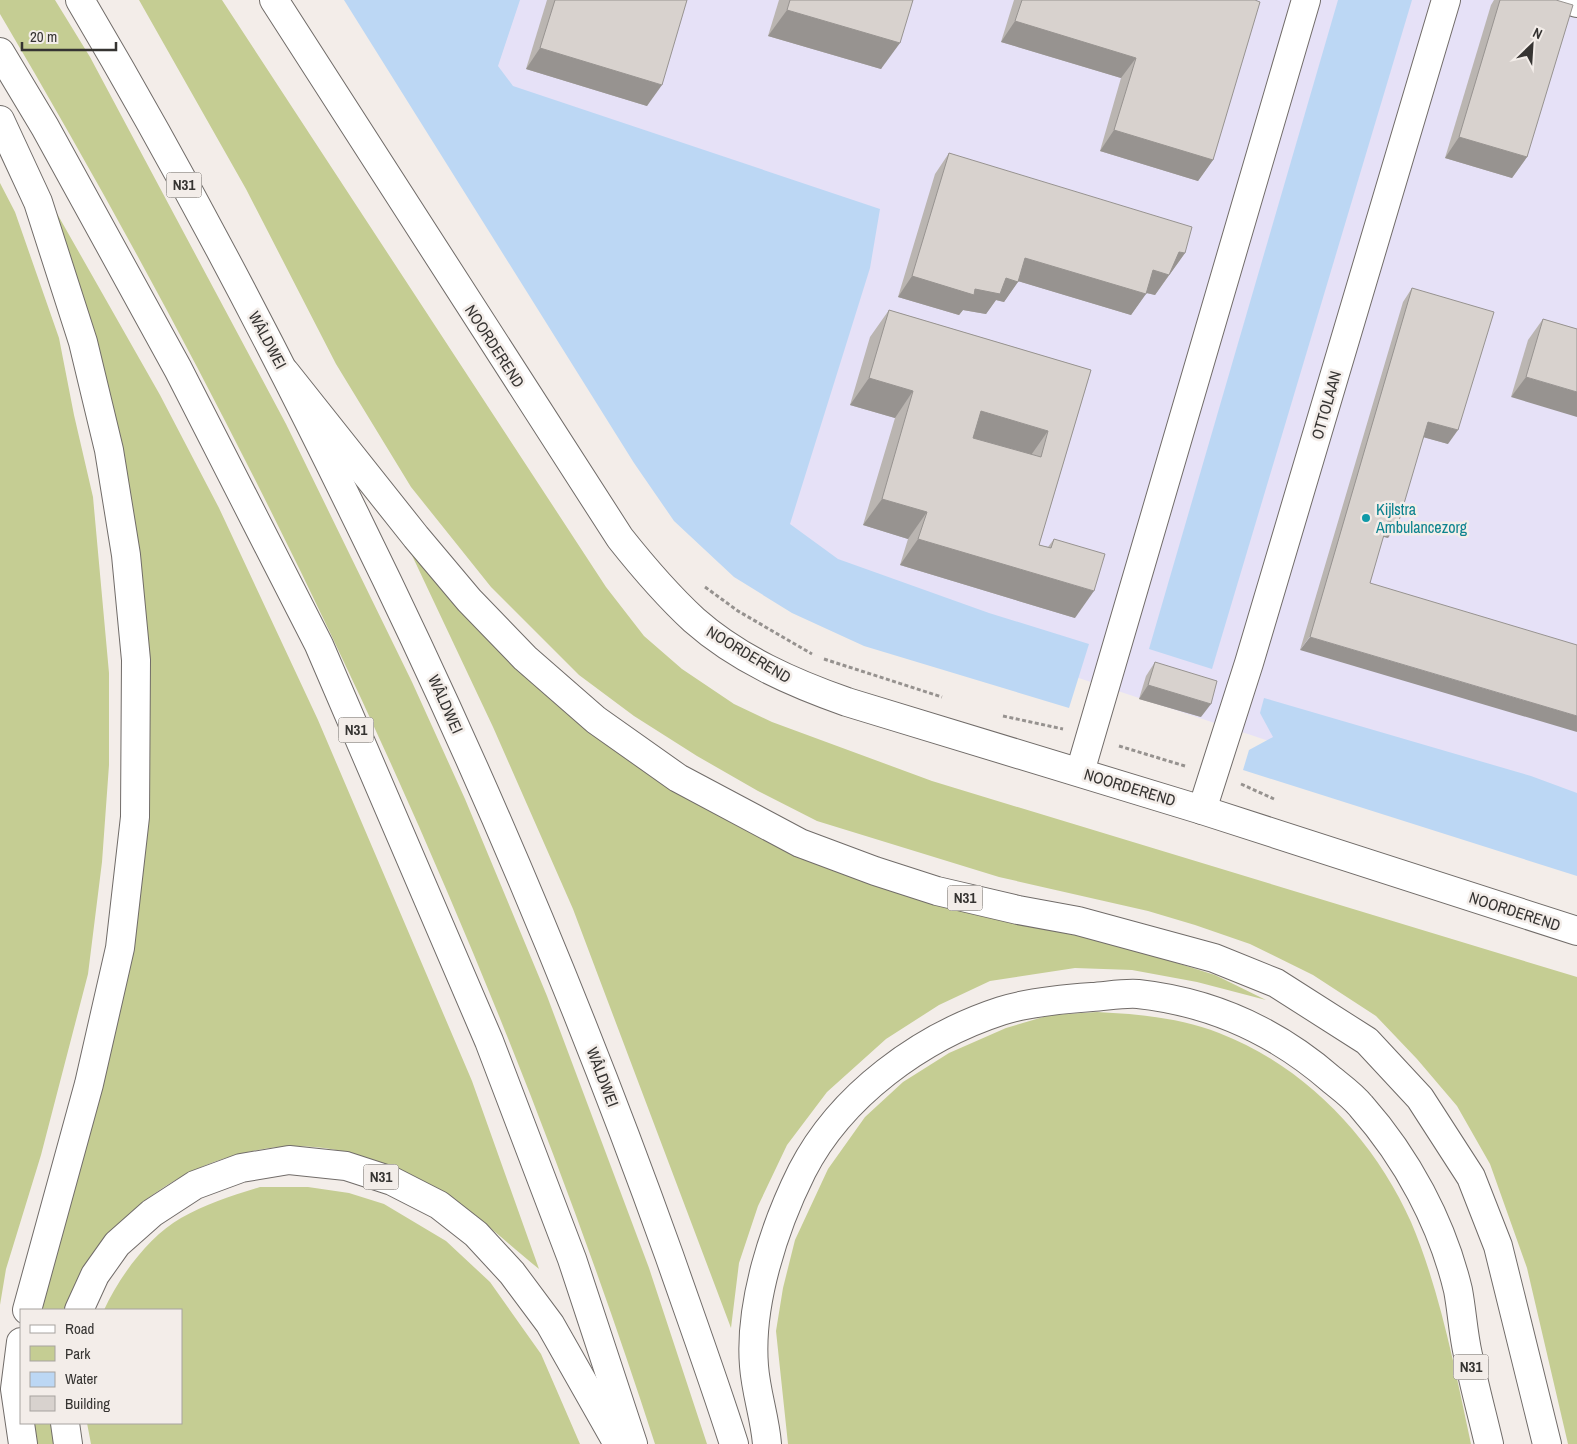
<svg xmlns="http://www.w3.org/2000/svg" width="1577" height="1444" font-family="'Archivo Narrow',sans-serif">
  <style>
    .industrial { fill: #e6e1f7 }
    .green { fill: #c5cd93 }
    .water { fill: #bcd7f4 }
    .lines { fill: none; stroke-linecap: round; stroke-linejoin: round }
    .minor-casing { stroke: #716c69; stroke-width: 30 }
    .highway-casing { stroke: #716c69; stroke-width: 30 }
    .path { stroke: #96928f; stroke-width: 3; stroke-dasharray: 4 2.5; stroke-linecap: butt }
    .minor { stroke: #fff; stroke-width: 28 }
    .highway { stroke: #fff; stroke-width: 28 }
    .wall { fill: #bab5b1 }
    .shaded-wall { fill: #979390 }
    .building { fill: #d8d2ce; stroke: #979390; fill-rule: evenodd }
    .culture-dot { fill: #0f9aa8; stroke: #f3ede9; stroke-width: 2 }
    .labels { text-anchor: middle; stroke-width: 5; stroke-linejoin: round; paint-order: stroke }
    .shield { fill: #f3ede9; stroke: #6f6c69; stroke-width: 1 }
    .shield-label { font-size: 15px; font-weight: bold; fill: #363432 }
    .street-label { font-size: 16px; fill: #363432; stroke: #f3ede9 }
    .culture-label { font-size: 16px; fill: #0d838f; stroke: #f3ede9; text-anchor: start }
  </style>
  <rect width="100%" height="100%" fill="#f3ede9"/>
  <!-- industrial -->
  <polygon class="industrial" points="384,0 1577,0 1577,843 840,599"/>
  <!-- green -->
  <g class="green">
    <path d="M0,0H55L90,57L286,424L412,682L465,799L547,996L649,1268L707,1444H655C493,944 267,466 0,14Z"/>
    <polygon points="139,0 222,0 606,587 644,636 682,669 734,704 772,722 932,781 1577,977 1577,1444 1568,1444 1527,1268 1490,1164 1457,1106 1417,1059 1376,1016 1313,975 1250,944 1195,925 1148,911 999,877 817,821 758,791 697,756 634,716 579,675 491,587 411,487 336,364 246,189"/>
    <polygon points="0,183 15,212 59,338 74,415 93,497 109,673 109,765 102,862 88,974 41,1155 6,1269 0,1305"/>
    <path d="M51,203L160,395L219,508L318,720L472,1081L539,1269C509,1245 477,1214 444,1193C411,1173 374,1158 336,1150C254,1134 163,1172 110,1234C96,1250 79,1290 68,1310H40L86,1140L145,670Z"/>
    <polygon points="401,532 459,604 762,833 1215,975 1266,1000 1197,982 1132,970 1075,968 990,981 939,1005 886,1039 827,1092 787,1145 758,1206 739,1263 731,1328 573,909 493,727"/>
    <path d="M1097,1012C1138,1014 1181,1018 1219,1033C1305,1066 1374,1139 1411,1222C1439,1287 1456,1373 1471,1444H788L776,1331L783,1288L795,1240L828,1169L865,1117L903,1082L949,1053L1006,1028L1050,1015Z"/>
    <path d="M260,1187H308L349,1193L384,1204L446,1241L490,1282L541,1354L580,1444H91L87,1423H181V1310H104C119,1277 149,1236 181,1218C206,1204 233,1195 260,1187Z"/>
    <polygon points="30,1423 54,1423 55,1444 32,1444"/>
  </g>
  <!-- water -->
  <g class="water">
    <polygon points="344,0 520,0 498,66 513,86 880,209 870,268 790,524 838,559 989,613 1089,644 1069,708 864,646 792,613 734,577 674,521 634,463"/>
    <polygon points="1338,0 1412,0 1212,669 1149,649"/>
    <polygon points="1264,698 1531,776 1577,793 1577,876 1243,770 1249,750 1273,737 1260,713"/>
  </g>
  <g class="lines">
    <defs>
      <g id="minor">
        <path d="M274,0L620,538C643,567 667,595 694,620C738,659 793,683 847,702L1202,810L1577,931"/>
        <polyline points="1568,0 1577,3"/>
        <polyline points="1080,772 1306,0"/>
        <polyline points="1202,810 1249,663 1446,0"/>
      </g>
      <g id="highway">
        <path d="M80,0C180,169 272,344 358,521C476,760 579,1004 669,1255C691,1318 714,1381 734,1444"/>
        <polyline points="0,52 45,127 178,369 319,645 489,1041 572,1259 633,1444"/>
        <polyline points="0,120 38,202 83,342 109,450 126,555 136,660 135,817 120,948 89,1084 27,1310"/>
        <polyline points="285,372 416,537 469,600 525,658 596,720 678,778 800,843 875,871 937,891 1018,910 1078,921 1214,958 1276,983 1367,1041 1420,1098 1471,1177 1498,1246 1547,1444"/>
        <polyline points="79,1310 95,1275 117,1244 152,1213 195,1185 241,1168 289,1160 346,1166 392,1181 439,1205 476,1234 512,1273 550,1324 618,1444"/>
        <polyline points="21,1342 15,1389 23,1444"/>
        <polyline points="65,1423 68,1444"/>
        <path d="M767,1444C765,1418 756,1393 754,1366C749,1304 774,1227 802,1171C841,1095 921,1037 1001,1011C1029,1002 1063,999 1092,997C1107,996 1123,993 1138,994C1211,1002 1277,1032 1332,1080C1342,1088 1353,1096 1361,1106C1407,1158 1442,1223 1458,1290C1462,1311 1463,1333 1468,1355C1474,1385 1482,1414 1489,1444"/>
      </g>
    </defs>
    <!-- minor casing -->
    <use href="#minor" class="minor-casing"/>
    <!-- highway casing -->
    <use href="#highway" class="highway-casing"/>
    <!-- path -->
    <g class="path">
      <polyline points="705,587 738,611 812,654"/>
      <polyline points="824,659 942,697"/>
      <polyline points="1003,716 1063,729"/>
      <polyline points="1119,746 1185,766"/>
      <polyline points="1241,784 1274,799"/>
    </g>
    <!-- minor -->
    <use href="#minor" class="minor"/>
    <!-- highway -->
    <use href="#highway" class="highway"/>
  </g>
  <!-- wall -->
  <g class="wall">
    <polygon points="547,0 687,0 647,106 526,69"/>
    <polygon points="779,0 913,0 881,69 768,36"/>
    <polygon points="1014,0 1255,0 1213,160 1198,181 1100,151 1121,78 1001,42"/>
    <polygon points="1494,0 1556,0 1527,157 1512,178 1445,158 1491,5"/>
    <polygon points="949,153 1185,253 1155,295 1146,293 1131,315 1018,281 1004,302 996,300 986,314 963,310 959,315 898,297 935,174"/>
    <polygon points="1412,288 1448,444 1424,437 1388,538 1384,537 1300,650 1403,302"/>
    <polygon points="889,310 1091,370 1039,545 1048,547 1054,539 1075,618 900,565 908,539 863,525 895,418 850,405 870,337"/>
    <polygon points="1543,319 1577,329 1511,397 1528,340"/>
    <polygon points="1155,662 1201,717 1139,699 1146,676"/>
  </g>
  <!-- shaded-wall -->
  <g class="shaded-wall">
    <polygon points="787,10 900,43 881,69 768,36"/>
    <polygon points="1015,21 1136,58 1121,78 1001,42"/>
    <polygon points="540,48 662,85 647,106 526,69"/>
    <polygon points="1114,130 1213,160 1198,181 1100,151"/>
    <polygon points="1459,137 1527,157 1512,178 1445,158"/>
    <polygon points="1179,252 1185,253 1170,274 1165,272"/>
    <polygon points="1025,258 1146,294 1131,315 1011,279"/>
    <polygon points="1153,270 1169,275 1155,295 1139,291"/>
    <polygon points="912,276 975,289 1006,278 1018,282 1004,302 996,300 986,314 963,310 959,315 898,297"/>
    <polygon points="1526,377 1577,392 1577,417 1511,397"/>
    <polygon points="869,378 913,391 895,418 850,405"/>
    <polygon points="981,411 1048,431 1029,458 963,438"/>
    <polygon points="1428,422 1458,430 1448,444 1419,436"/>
    <polygon points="882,499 927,512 908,539 863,525"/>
    <polygon points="1388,521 1398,524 1388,538 1378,535"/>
    <polygon points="918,539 1094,591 1075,618 900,565"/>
    <polygon points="1310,637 1577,716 1577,732 1300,650"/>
    <polygon points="1148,685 1211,704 1201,717 1139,699"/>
  </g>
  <!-- building -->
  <g class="building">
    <polygon points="555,0 687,0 662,85 540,48"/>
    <polygon points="790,0 913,0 900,43 787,10"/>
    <polygon points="1022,0 1255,0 1260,2 1213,160 1114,130 1136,58 1015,21"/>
    <polygon points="1500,0 1556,0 1573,5 1527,157 1459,137"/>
    <polygon points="949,153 1192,227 1185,253 1179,252 1169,275 1153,270 1146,294 1025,258 1018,282 1006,278 1000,294 975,289 974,295 912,276"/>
    <polygon points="1412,288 1494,312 1458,430 1428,422 1398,524 1388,521 1370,583 1577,645 1577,716 1310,637"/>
    <path d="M889,310L1091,370L1039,545L1051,548L1054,539L1105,554L1094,591L918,539L927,512L882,499L913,391L869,378ZM981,411L1048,431L1041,457L973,438Z"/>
    <polygon points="1543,319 1577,329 1577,392 1526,377"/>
    <polygon points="1155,662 1217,681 1211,704 1148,685"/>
  </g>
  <!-- markers -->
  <circle class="culture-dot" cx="1366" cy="518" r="5"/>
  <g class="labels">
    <!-- shield labels -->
    <g class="shield">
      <rect x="166.5" y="172.5" width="35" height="25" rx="4"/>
      <rect x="338.5" y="717.5" width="35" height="25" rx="4"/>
      <rect x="947.5" y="885.5" width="35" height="25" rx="4"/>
      <rect x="363.5" y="1164.5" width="35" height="25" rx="4"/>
      <rect x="1453.5" y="1354.5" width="35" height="25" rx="4"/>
    </g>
    <g class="shield-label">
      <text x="184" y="190">N31</text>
      <text x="356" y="735">N31</text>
      <text x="965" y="903">N31</text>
      <text x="381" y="1182">N31</text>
      <text x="1471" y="1372">N31</text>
    </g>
    <!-- street labels -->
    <g class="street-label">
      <text transform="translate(268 340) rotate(62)" y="6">WÂLDWEI</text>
      <text transform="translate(495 346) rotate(57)" y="6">NOORDEREND</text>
      <text transform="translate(1326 405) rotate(-74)" y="6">OTTOLAAN</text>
      <text transform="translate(749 654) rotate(31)" y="6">NOORDEREND</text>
      <text transform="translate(446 704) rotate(66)" y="6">WÂLDWEI</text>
      <text transform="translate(1130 787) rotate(17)" y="6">NOORDEREND</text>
      <text transform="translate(1515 911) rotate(18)" y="6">NOORDEREND</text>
      <text transform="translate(603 1077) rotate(69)" y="6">WÂLDWEI</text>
    </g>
    <!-- culture labels -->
    <g class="culture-label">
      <text x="1376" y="515">Kijlstra<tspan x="1376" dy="18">Ambulancezorg</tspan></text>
    </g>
  </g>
  <!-- legend -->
  <rect x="20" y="1309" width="162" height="115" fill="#f3ede9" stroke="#a7a3a0"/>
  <rect x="30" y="1325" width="25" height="8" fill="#ffffff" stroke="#a7a3a0"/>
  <text x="65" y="1334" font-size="15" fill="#363432">Road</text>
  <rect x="30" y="1346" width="25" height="15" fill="#c5cd93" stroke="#a7a3a0"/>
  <text x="65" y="1359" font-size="15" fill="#363432">Park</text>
  <rect x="30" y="1372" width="25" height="15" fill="#bcd7f4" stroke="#a7a3a0"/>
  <text x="65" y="1384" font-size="15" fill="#363432">Water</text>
  <rect x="30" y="1396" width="25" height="15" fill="#d8d2ce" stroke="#a7a3a0"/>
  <text x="65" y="1409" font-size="15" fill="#363432">Building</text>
  <!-- north arrow -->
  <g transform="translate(1532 45) rotate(25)" stroke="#f3ede9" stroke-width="4" paint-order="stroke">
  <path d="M0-4L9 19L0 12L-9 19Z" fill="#363432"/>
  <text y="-8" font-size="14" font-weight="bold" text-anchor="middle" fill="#363432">N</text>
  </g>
  <!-- scale -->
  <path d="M22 42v8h94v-8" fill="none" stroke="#363432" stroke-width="2.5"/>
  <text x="30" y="42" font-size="15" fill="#363432" stroke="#f3ede9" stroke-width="4" paint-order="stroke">20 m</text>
</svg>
